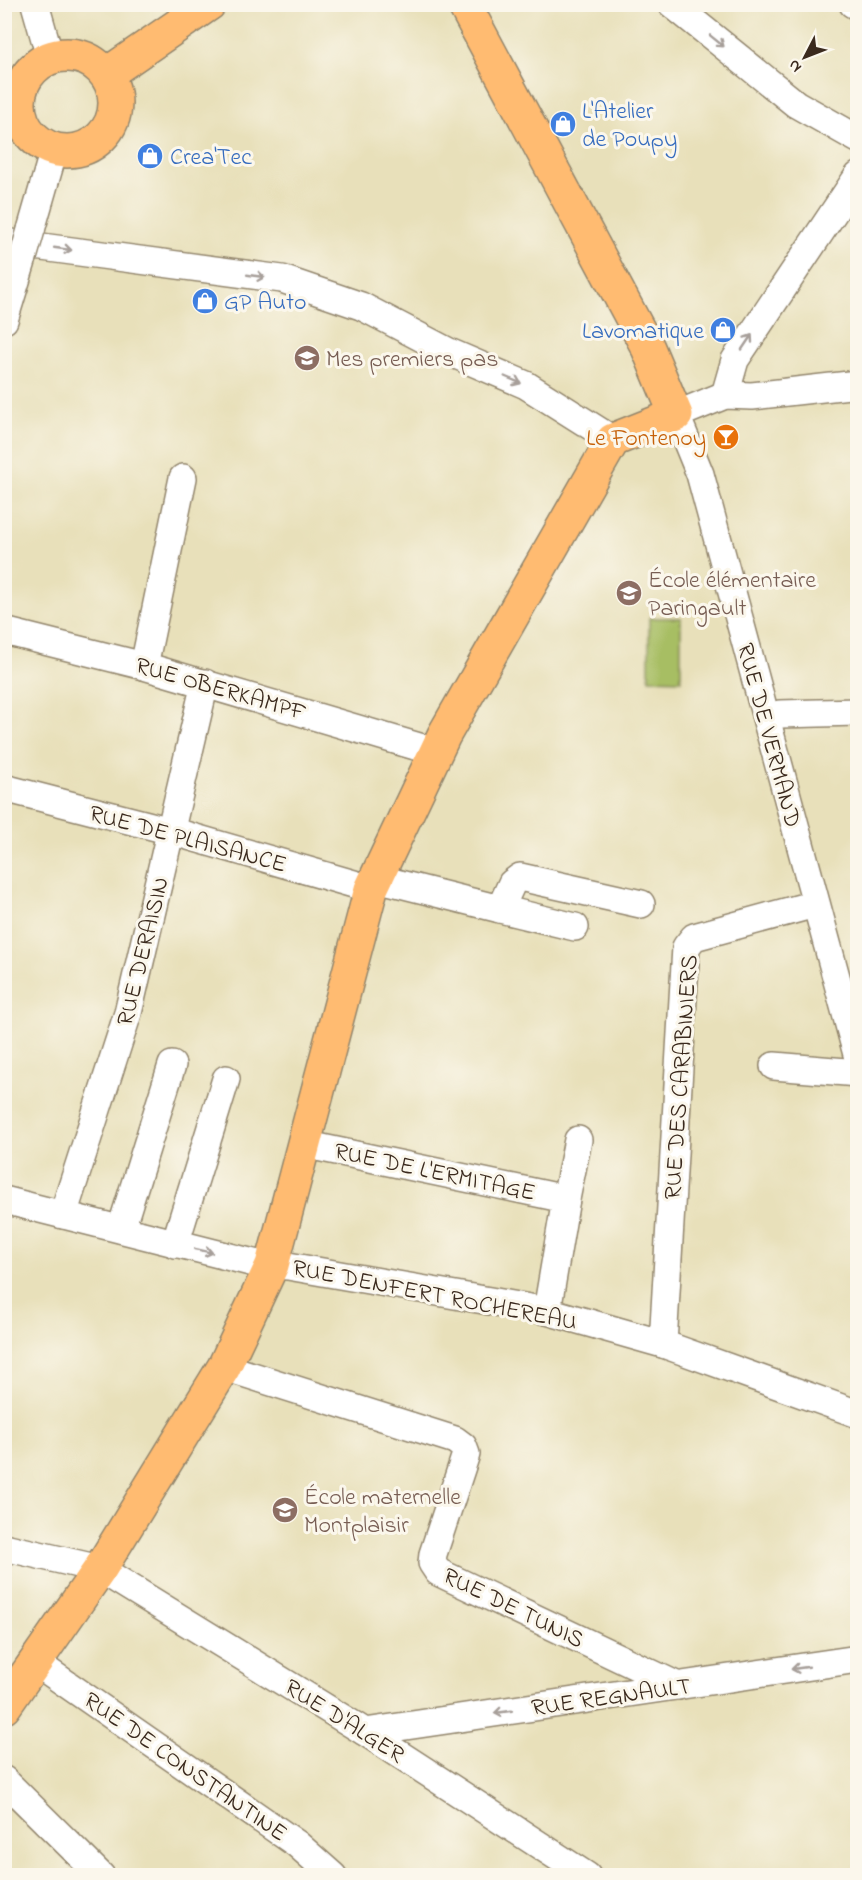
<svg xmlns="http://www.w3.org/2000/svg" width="862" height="1880" font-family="'Indie Flower',sans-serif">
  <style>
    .pitch { fill: #a7be64; stroke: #717441; stroke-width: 1.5 }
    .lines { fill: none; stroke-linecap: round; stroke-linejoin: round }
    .minor-casing { stroke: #92856c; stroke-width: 30 }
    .major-casing { stroke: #92856c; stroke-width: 36 }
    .minor { stroke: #fff; stroke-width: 27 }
    .major { stroke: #ffbb71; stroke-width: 33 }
    .minor-bridge-casing { stroke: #92856c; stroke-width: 30; stroke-linecap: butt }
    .minor-bridge { stroke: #fff; stroke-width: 27 }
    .oneway { stroke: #a79f9a }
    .labels { text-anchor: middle; stroke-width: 6; stroke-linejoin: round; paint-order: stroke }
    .shop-label { font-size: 24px; fill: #366cbe; stroke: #fbf7ec; text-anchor: start }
    .education-label { font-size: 24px; fill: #785e54; stroke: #fbf7ec; text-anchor: start }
    .food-label { font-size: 24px; fill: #c56008; stroke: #fbf7ec; text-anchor: end }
    .street-label { font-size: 24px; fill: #3b2a1e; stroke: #fbf7ec }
  </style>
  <rect width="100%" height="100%" fill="#fbf7ec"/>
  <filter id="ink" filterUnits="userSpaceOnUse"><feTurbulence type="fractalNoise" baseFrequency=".0167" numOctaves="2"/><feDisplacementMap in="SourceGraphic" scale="12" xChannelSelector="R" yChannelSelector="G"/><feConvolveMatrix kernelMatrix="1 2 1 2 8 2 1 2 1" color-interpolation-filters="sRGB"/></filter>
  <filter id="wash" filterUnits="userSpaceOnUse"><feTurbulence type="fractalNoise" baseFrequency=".008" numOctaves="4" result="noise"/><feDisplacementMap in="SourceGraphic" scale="24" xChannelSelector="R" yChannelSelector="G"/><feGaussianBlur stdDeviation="1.35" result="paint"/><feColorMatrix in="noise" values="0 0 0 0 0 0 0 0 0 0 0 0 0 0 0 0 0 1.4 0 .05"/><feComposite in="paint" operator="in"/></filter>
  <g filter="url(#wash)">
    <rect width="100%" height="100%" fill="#e8e0ba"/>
    <!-- pitch -->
    <polygon class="pitch" points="649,618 681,618 681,680 649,679"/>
  </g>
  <g filter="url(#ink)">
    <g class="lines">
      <defs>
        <g id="minor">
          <polyline points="35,4 50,57"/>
          <polyline points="672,4 796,104 858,139"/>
          <polyline points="853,4 858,7"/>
          <polyline points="31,230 54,150"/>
          <polyline points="4,242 282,279 361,306 449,352 526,385 613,440"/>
          <polyline points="4,320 23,258"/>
          <polyline points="858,384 752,396 725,395 676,415 700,474 858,1058"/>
          <polyline points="725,395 735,360 858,176"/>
          <polyline points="4,631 144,666 436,752"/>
          <polyline points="144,666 183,478"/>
          <polyline points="768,719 780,714 858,712"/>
          <polyline points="4,788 171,831 371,889"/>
          <polyline points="376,878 500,909 512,883 520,877 641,904"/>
          <polyline points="500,909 575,927"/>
          <polyline points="774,1066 858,1073"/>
          <polyline points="303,1144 566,1199 547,1311"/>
          <polyline points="566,1199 578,1140"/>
          <polyline points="4,1200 258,1264 288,1266 547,1311 663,1344 858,1414"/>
          <polyline points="63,1215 128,1013 205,683"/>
          <polyline points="121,1229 172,1065"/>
          <polyline points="175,1244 226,1079"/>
          <polyline points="663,1344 686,947 694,937 815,904"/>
          <polyline points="224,1367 455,1440 463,1446 466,1454 433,1554 432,1563 438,1572 678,1686"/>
          <polyline points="4,1547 100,1569 365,1732 587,1876"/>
          <polyline points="35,1662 297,1844 333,1876"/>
          <polyline points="365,1732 858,1659"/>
          <polyline points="4,1780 101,1876"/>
        </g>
        <g id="major">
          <circle cx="67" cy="103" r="48"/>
          <polyline points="107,74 209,4"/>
          <polyline points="4,1707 100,1569 224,1367 272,1265 371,889 444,735 613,440 676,415 648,348 464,4"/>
        </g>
      </defs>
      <!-- minor casing -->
      <use href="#minor" class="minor-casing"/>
      <!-- major casing -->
      <use href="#major" class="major-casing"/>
      <!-- minor -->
      <use href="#minor" class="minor"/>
      <!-- major -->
      <use href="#major" class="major"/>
      <defs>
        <polyline id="minor-bridge" points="23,258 31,230"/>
      </defs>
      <!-- minor-bridge casing -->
      <use href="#minor-bridge" class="minor-bridge-casing"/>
      <!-- minor-bridge -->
      <use href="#minor-bridge" class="minor-bridge"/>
    </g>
    <!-- one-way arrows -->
    <defs><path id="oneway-shaft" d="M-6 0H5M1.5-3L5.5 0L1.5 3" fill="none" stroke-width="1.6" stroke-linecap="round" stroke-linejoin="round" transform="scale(1.5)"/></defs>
    <g class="oneway">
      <use href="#oneway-shaft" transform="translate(717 41) rotate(39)"/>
      <use href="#oneway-shaft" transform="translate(63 249) rotate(8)"/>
      <use href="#oneway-shaft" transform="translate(256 276) rotate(8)"/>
      <use href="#oneway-shaft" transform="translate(747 342) rotate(-56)"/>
      <use href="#oneway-shaft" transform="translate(513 380) rotate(23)"/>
      <use href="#oneway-shaft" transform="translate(204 1251) rotate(13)"/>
      <use href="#oneway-shaft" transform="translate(800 1668) rotate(172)"/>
      <use href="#oneway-shaft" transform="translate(503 1712) rotate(172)"/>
    </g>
  </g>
  <!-- icons -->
  <defs>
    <symbol id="shop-disc" viewBox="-11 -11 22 22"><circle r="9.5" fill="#3f7fe0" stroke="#fbf7ec"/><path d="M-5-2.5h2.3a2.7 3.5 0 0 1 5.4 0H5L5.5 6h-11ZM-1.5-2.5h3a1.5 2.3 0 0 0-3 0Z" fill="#fff"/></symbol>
    <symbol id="school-disc" viewBox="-11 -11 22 22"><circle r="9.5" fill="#8d6e63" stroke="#fbf7ec"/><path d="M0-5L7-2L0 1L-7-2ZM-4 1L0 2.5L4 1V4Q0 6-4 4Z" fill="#fff"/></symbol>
    <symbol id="bar-disc" viewBox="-11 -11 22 22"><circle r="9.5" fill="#e8710a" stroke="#fbf7ec"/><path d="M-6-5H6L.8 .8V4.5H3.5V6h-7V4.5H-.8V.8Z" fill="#fff"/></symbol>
  </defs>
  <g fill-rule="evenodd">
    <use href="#shop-disc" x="548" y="109" width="30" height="30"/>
    <use href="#shop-disc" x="135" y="141" width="30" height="30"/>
    <use href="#shop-disc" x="190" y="286" width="30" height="30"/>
    <use href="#shop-disc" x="708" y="315" width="30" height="30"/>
    <use href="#school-disc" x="292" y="343" width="30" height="30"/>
    <use href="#bar-disc" x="711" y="422" width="30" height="30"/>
    <use href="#school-disc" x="614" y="578" width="30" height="30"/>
    <use href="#school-disc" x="270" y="1495" width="30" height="30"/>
  </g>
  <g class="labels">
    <!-- shop labels -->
    <g class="shop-label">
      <text x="582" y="118">L'Atelier<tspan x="582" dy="28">de Poupy</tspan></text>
      <text x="170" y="164">Crea'Tec</text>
      <text x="224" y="309">GP Auto</text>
      <text x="704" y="338" text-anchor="end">Lavomatique</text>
    </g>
    <!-- education labels -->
    <g class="education-label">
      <text x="326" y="366">Mes premiers pas</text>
      <text x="648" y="587">École élémentaire<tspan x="648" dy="28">Paringault</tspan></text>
      <text x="304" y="1504">École maternelle<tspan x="304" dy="28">Montplaisir</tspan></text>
    </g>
    <!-- food labels -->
    <g class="food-label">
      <text x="706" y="445">Le Fontenoy</text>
    </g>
    <!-- street labels -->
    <g class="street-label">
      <text transform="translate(221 688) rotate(16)" y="8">RUE OBERKAMPF</text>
      <text transform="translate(770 735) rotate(75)" y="8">RUE DE VERMAND</text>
      <text transform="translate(188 838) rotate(15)" y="8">RUE DE PLAISANCE</text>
      <text transform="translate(142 951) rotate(-76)" y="8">RUE DERAISIN</text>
      <text transform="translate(680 1077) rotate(-86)" y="8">RUE DES CARABINIERS</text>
      <text transform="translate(435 1171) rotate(12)" y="8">RUE DE L'ERMITAGE</text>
      <text transform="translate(435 1294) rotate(11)" y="8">RUE DENFERT ROCHEREAU</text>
      <text transform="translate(514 1607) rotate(26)" y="8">RUE DE TUNIS</text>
      <text transform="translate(611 1696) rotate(-8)" y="8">RUE REGNAULT</text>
      <text transform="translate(345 1720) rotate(32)" y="8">RUE D'ALGER</text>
      <text transform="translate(186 1766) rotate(35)" y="8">RUE DE CONSTANTINE</text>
    </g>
  </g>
  <!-- margin -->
  <rect width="862" height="1880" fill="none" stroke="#fbf7ec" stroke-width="24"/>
  <!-- north arrow -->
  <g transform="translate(805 57) rotate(228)" stroke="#fbf7ec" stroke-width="4.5" paint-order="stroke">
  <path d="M0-4.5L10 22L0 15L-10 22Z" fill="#3b2a1e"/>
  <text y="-9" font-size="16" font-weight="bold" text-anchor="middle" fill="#3b2a1e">N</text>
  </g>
</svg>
